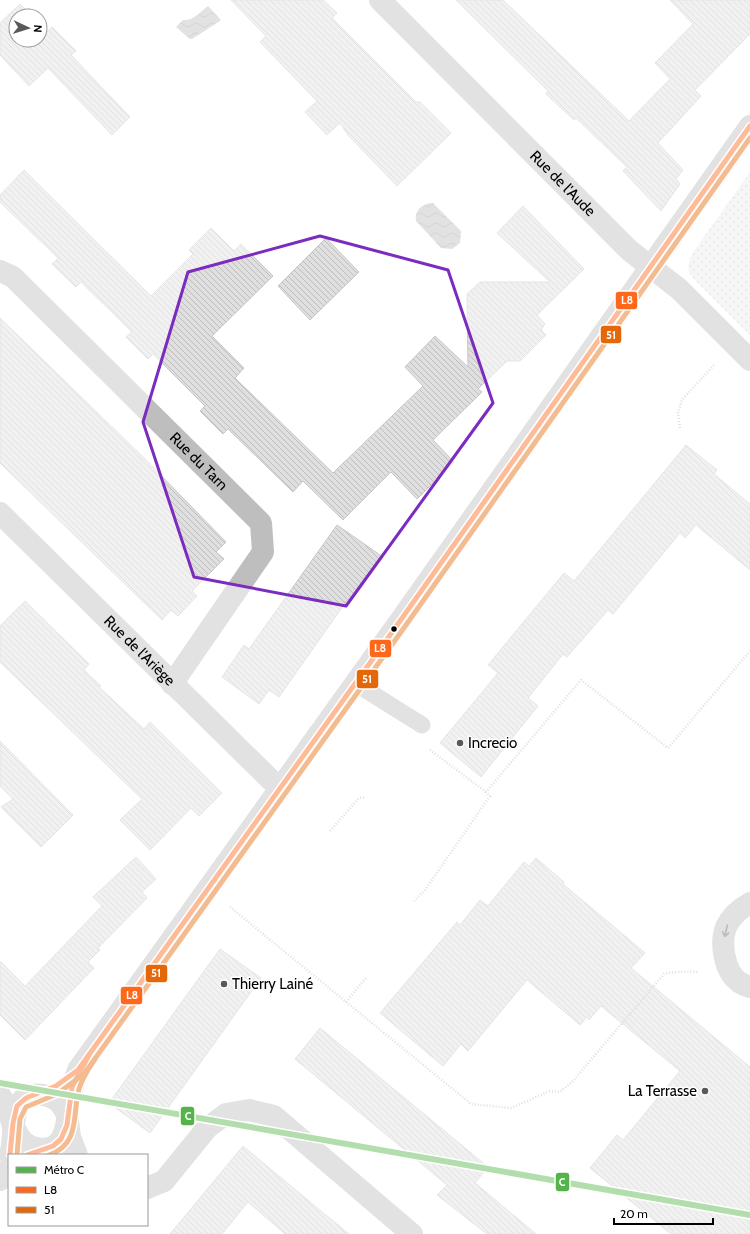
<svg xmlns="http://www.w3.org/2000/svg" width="750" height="1234" font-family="Cabin,sans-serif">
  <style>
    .park { fill: url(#park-dots) }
    .water { fill: url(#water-waves) }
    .building { fill: url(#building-back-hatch); stroke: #c6c6c6 }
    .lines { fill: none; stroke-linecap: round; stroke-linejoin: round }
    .path { stroke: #b9b9b9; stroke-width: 2.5; stroke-dasharray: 1 2; stroke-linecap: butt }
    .service { stroke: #bebebe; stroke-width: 17 }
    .minor { stroke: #bebebe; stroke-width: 22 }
    .bus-1-casing { stroke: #fff; stroke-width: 8 }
    .bus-2-casing { stroke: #fff; stroke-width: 8 }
    .bus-1 { stroke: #ff671b; stroke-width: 5 }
    .bus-2 { stroke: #e46809; stroke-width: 5 }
    .metro-1-casing { stroke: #fff; stroke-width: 9 }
    .metro-1 { stroke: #54b34b; stroke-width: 6 }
    .oneway { stroke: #686868 }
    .marked { fill: none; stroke: #7b2cbf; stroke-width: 3; stroke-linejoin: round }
    .bus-dot { fill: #000; stroke: #fff; stroke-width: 1.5 }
    .poi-dot { fill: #595959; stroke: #fff; stroke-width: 1.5 }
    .labels { text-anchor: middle; stroke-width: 3; stroke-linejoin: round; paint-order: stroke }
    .street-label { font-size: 15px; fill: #000; stroke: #fff }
    .poi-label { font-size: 15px; fill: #000; stroke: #fff; text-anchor: start }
    .line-badge { stroke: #fff; stroke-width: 1.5 }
    .badge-label { font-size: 11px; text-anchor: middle; font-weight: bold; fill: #fff }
  </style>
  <defs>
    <pattern id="park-dots" width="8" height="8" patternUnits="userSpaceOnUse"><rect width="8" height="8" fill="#ebebeb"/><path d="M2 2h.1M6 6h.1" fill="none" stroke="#c8c8c8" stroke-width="1.8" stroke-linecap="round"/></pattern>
    <pattern id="water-waves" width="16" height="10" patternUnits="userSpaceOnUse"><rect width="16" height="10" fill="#bebebe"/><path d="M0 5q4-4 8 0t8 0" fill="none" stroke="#a2a2a2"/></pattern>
    <pattern id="building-back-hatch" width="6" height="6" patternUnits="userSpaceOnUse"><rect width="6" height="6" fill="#dfdfdf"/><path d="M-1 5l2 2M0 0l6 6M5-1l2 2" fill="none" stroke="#bebebe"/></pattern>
  </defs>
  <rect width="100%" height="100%" fill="#fff"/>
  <!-- park -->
  <path class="park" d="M750,172V335L691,276C686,266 689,260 694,251Z"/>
  <!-- water -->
  <g class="water">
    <path d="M208,6L221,20L220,21L192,39H190L176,27L183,20C193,21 200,12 208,6Z"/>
    <path d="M433,203L461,231L460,243L452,249L441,248L416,221C414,210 423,203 433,203Z"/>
  </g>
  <!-- building -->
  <g class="building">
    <polygon points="231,0 323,0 337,13 332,18 416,102 420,102 451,133 397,186 348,135 340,123 327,135 305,112 317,101 260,42 266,36"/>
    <polygon points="456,0 503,0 629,121 670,79 655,63 693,24 670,0 750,0 750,34 695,90 701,96 658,143 683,170 676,179 680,184 661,211 623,171 627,167 576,118 574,120 546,94 548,91"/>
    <polygon points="20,4 32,16 16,16 16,40 40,40 40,24 47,32 52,27 76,51 71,55 130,117 112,135 48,68 29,86 0,55 0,23"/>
    <polygon points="24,170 151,296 193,254 189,250 211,228 234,251 241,244 273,276 212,336 244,368 235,378 333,473 423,386 405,367 435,336 468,367 467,294 480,282 550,282 497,233 523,206 584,269 537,315 545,324 541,330 546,335 520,361 507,361 478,389 482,392 433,440 454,462 417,499 391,472 343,520 303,481 293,492 228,429 223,434 200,411 205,406 153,354 148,359 126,337 132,332 81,282 76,287 52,264 58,258 0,202 0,195"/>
    <polygon points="326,238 359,272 310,320 278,286"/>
    <polygon points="0,318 145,459 226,542 216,552 224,559 192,591 197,596 178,616 171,610 162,620 0,463"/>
    <polygon points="686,445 717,470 714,474 750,504 750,570 696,525 685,538 680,533 613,614 608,610 567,657 563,654 528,698 538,706 481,777 440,743 498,673 488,665 564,573 574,581"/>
    <polygon points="337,525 383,557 351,601 348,599 279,697 269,690 259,704 222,677 244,645 249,649"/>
    <polygon points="25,601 89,664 84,670 101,686 99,687 144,729 150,722 222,793 199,816 191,808 150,850 120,820 142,799 0,662 0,626"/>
    <polygon points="0,741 73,815 41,847 1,807 13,799 0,786"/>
    <polygon points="136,857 156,879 142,892 147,898 98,948 100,950 88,962 94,968 25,1040 0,1015 0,961 25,986 102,906 93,897"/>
    <polygon points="536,858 564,882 563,884 645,953 631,968 750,1067 750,1234 671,1234 590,1168 617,1135 623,1140 680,1071 601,1006 589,1020 587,1017 580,1025 527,980 468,1051 461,1044 443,1066 380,1013 457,922 460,925 480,900 488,906 524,862 529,866"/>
    <polygon points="220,949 261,978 150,1133 109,1103"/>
    <polygon points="320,1028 488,1167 475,1183 536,1234 487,1234 437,1195 447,1185 295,1059"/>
    <polygon points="243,1146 321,1211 349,1234 285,1234 248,1202 222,1234 170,1234"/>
  </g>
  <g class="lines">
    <!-- path -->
    <g class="path">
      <polyline points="680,428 678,413 682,400 715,364"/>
      <polyline points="430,750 486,792"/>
      <polyline points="330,831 359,798 366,797"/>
      <polyline points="414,901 425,890 490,796 486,792 581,680 668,748 750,651"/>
      <path d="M230,907L471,1104L511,1108L550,1091L560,1092L573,1081L664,974C669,972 692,971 699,972"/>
      <polyline points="346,1002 366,978"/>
    </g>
    <!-- service -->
    <polyline class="service" points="355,683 422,725"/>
    <!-- minor -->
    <g class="minor">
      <path id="s1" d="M380,0L629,250L679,289L750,360"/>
      <path id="s2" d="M0,271L13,277L261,523L263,552L172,684"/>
      <path id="s3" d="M0,513L280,789"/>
      <path d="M750,903C741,908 731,916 726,927C720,943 724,971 739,982C742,984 746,986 750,987"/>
      <polyline points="0,1095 8,1110 13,1126"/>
      <polyline points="68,1121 70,1137 77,1155"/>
      <path d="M14,1127C20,1139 24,1146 37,1148C67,1154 67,1121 69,1103C70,1091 75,1081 78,1070L400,621L750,126"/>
      <path d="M10,1155C17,1133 6,1090 43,1095C58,1097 63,1105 68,1118"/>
      <polyline points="0,1180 9,1168"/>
      <polyline points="147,1188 164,1181 207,1128 226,1114 249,1110 274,1116 412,1234"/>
    </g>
    <defs>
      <g id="bus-1">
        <polyline points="10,1155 13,1123 17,1106 26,1098 56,1086 78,1070 400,621 750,126"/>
        <polyline points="27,1155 53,1146 61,1139 67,1125 72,1087 89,1055"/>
      </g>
      <g id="bus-2">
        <polyline points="17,1155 20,1119 26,1107 57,1094 84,1074 406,625 750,138"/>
        <path d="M49,1155C81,1144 72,1114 79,1089C82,1078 89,1068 95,1059"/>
      </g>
    </defs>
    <!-- bus-1 casing -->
    <use href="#bus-1" class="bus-1-casing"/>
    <!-- bus-2 casing -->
    <use href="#bus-2" class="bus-2-casing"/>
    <!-- bus-1 -->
    <use href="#bus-1" class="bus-1"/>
    <!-- bus-2 -->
    <use href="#bus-2" class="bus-2"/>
    <defs>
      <polyline id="metro-1" points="0,1083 750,1215"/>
    </defs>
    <!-- metro-1 casing -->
    <use href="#metro-1" class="metro-1-casing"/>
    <!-- metro-1 -->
    <use href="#metro-1" class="metro-1"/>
  </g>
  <!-- one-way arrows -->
  <defs><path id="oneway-shaft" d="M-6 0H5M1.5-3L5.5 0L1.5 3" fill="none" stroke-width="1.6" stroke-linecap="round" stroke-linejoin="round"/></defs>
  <use class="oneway" href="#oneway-shaft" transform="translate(726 931) rotate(103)"/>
  <!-- marked area -->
  <path d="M0 0H750V1234H0ZM320,236L448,270L493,403L346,606L194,577L143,422L188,272Z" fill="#fff" fill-opacity=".55" fill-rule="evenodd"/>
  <path class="marked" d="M320,236L448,270L493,403L346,606L194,577L143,422L188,272Z"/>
  <!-- markers -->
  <circle class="bus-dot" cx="394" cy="629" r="3.5"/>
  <g class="poi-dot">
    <circle cx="460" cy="743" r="4"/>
    <circle cx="224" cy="984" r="4"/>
    <circle cx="705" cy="1091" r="4"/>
  </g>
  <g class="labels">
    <!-- street labels -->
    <g class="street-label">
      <text dy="5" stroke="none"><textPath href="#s1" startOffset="259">Rue de l'Aude</textPath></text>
      <text dy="5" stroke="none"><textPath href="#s2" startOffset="276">Rue du Tarn</textPath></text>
      <text dy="5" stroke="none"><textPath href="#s3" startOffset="196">Rue de l'Ariège</textPath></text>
    </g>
    <!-- poi labels -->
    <g class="poi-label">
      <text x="468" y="748">Increcio</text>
      <text x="232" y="989">Thierry Lainé</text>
      <text x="697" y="1096" text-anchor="end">La Terrasse</text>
    </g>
  </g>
  <g class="line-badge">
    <rect x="615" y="291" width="23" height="19" rx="4" fill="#ff671b"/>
    <rect x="600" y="325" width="22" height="19" rx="4" fill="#e46809"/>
    <rect x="369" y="639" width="23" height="19" rx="4" fill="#ff671b"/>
    <rect x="356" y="669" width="23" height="20" rx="4" fill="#e46809"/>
    <rect x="145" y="964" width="23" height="19" rx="4" fill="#e46809"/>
    <rect x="120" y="986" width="23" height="19" rx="4" fill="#ff671b"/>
    <rect x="180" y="1106" width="15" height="20" rx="4" fill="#54b34b"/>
    <rect x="555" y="1172" width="15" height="20" rx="4" fill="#54b34b"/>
  </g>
  <g class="badge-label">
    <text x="627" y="304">L8</text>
    <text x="611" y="339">51</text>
    <text x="380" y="652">L8</text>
    <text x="367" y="683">51</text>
    <text x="156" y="977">51</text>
    <text x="132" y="999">L8</text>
    <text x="188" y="1120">C</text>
    <text x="562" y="1186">C</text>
  </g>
  <!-- legend -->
  <rect x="8" y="1154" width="140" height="72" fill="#ffffff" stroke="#999999"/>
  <rect x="16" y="1167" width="20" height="6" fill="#54b34b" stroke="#999999"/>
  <text x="44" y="1174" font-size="12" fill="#000000">Métro C</text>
  <rect x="16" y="1187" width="20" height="6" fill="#ff671b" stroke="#999999"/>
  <text x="44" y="1194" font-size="12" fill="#000000">L8</text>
  <rect x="16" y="1207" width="20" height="6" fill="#e46809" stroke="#999999"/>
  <text x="44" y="1214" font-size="12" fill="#000000">51</text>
  <!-- north arrow -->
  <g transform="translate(28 28) rotate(94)"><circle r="19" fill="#ffffff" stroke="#999999"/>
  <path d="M0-3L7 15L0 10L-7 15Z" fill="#595959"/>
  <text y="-6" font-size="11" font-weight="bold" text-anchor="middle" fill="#000000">N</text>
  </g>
  <!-- scale -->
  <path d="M614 1218v6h99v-6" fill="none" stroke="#000000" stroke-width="2"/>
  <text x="620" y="1218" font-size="12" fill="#000000" stroke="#ffffff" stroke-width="3" paint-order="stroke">20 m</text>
</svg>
